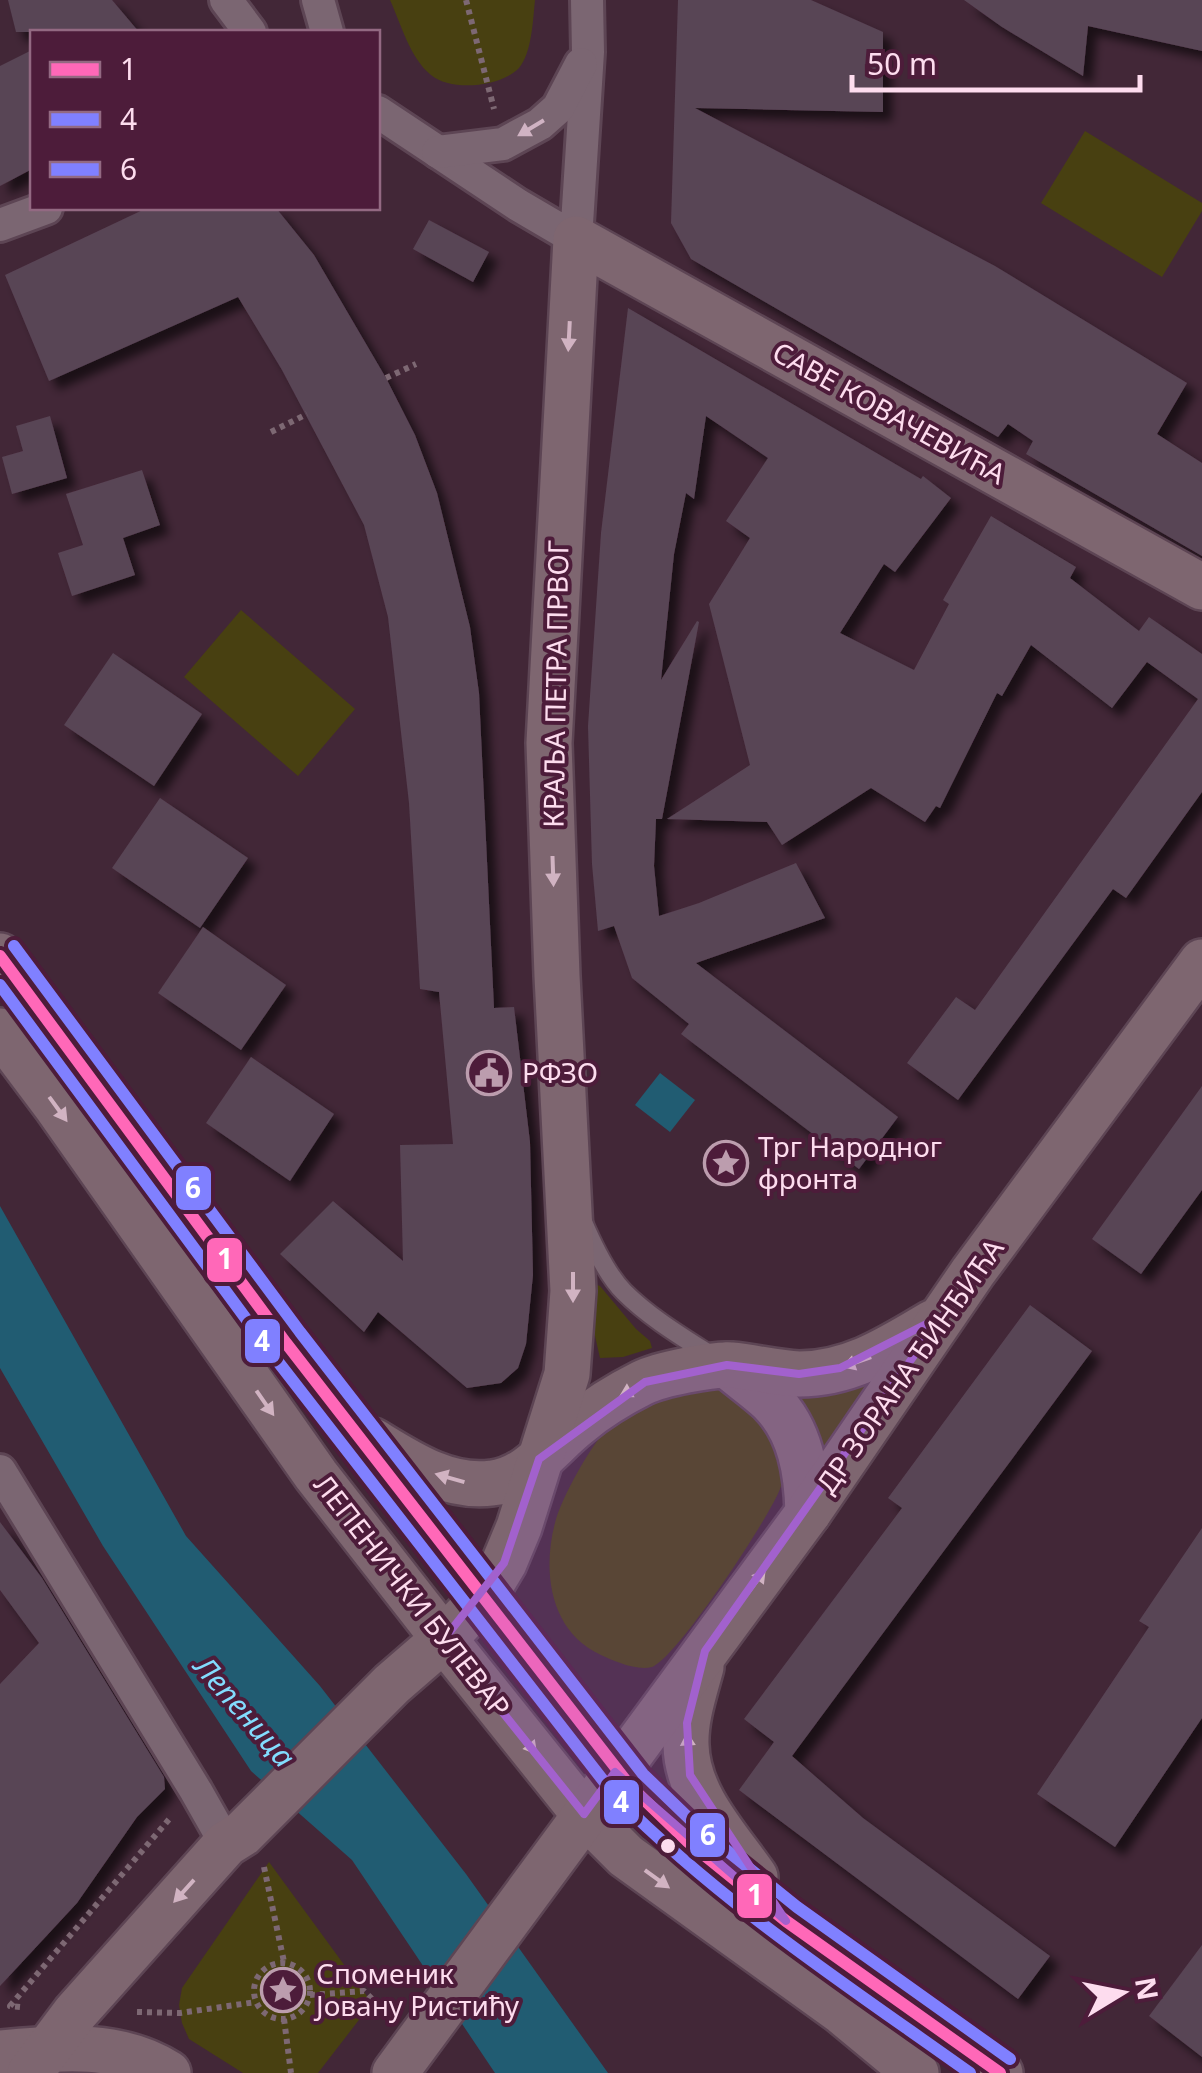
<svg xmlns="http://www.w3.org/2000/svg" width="1202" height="2073" font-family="'Noto Sans',sans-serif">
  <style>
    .green { fill: #484011 }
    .water { fill: #215c72 }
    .building { fill: #594455; filter: url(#shadow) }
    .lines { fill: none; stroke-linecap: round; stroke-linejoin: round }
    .lane-casing { stroke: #5d4554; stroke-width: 22 }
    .street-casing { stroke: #5d4554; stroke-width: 38 }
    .secondary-casing { stroke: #5d4554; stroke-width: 50 }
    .path { stroke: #7d6873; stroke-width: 6; stroke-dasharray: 5 5; stroke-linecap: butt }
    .lane { stroke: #7b6672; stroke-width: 18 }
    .street { stroke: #7b6672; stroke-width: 32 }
    .secondary { stroke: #7e6670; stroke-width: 45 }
    .bus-1-casing { stroke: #4d1c3a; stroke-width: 20 }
    .bus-2-casing { stroke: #4d1c3a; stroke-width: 20 }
    .bus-3-casing { stroke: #4d1c3a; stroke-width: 20 }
    .bus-1 { stroke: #ff68b8; stroke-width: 12 }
    .bus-2 { stroke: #8080ff; stroke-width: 12 }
    .bus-3 { stroke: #8080ff; stroke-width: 12 }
    .oneway { fill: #d0b3c3 }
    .oneway2 { fill: #d1b3c2 }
    .marked { fill: #a261cd; fill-opacity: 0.2; stroke: #a261cd; stroke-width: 8; stroke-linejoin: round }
    .bus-dot { fill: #fddcee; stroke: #4d1c3a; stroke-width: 4 }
    .labels { text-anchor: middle; stroke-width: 8; stroke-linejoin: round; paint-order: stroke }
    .street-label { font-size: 28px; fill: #fddcee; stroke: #4d1c3a }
    .poi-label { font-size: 28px; fill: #fddcee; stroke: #4d1c3a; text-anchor: start }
    .water-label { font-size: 30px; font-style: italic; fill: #82dcfe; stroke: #4d1c3a }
    .line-badge { stroke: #4d1c3a; stroke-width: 4 }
    .badge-label { font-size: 28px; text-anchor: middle; font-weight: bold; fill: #fff }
  </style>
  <defs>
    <filter id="shadow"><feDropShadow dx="9" dy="9" stdDeviation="5" flood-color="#0009"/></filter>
  </defs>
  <rect width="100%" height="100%" fill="#422737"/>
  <!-- green -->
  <g class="green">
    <path d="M390,0H535C533,19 532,53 519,68C501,87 451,92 431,75C410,58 401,24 390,0Z"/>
    <polygon points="1085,131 1202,203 1202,211 1162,277 1041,203"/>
    <polygon points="241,610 355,709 298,776 184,677"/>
    <polygon points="592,1283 600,1286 636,1329 650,1341 652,1348 623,1357 600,1358 595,1336"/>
    <polygon points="880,1369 823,1452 787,1393"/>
    <path d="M700,1383C709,1384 721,1385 730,1388C746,1396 783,1441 786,1459C787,1466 783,1482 780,1489C769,1518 677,1658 652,1667C636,1671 614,1661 601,1655C550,1632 542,1572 555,1523C561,1498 592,1443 611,1424C633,1401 671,1393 700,1383Z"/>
    <polygon points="269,1862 372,2003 318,2073 243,2073 189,2039 182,2023 179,2005 182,1988"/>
  </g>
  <!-- water -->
  <g class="water">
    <polygon points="660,1073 695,1100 670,1132 635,1105"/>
    <polygon points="0,1206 186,1536 320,1686 466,1874 608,2073 495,2073 352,1860 251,1771 103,1546 0,1368"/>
  </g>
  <!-- building -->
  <g class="building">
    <polygon points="8,0 112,0 139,32 16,32"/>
    <polygon points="678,0 811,0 883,32 883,112 695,108 995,266 1187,383 1157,434 1202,463 1202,556 1026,454 1033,441 1008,424 998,437 691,259 671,223"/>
    <polygon points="964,0 1202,0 1202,51 1088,26 1083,76 1002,27"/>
    <polygon points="32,50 32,169 0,186 0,66"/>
    <polygon points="147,208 276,208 314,255 386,378 415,435 437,493 470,627 479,693 494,1008 514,1007 530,1142 533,1275 526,1344 518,1368 501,1383 467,1388 378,1312 364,1332 280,1254 333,1201 403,1261 400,1145 453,1144 439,992 420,989 409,803 388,617 364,525 282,370 238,297 49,381 5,275"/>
    <polygon points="429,220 489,252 473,282 413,249"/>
    <polygon points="628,308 921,479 923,476 951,498 895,572 884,564 840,633 914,670 949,604 943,600 991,516 1076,567 1070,578 1139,631 1149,617 1202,654 1202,792 1126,898 1113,889 958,1100 907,1063 956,997 975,1010 1198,699 1147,662 1112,708 1031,645 1002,696 997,693 940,808 936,806 925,822 871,788 782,845 767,822 667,819 750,765 709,604 750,538 726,521 768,458 706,416 694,499 686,493 674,554 661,680 697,621 699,622 662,819 656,819 654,866 659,916 699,903 796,863 825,918 696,963 898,1117 859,1169 681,1034 689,1024 632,978 614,926 598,931 592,864 588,726 601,533"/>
    <polygon points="50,416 67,478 12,494 2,457 23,451 16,426"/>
    <polygon points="142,470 160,525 123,538 135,575 72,596 58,553 83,545 66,494"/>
    <polygon points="113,653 202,714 154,786 64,725"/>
    <polygon points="160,798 248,858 200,928 112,868"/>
    <polygon points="203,927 286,985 241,1050 158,993"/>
    <polygon points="251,1057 334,1114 290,1181 206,1123"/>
    <polygon points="1202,1086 1202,1190 1141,1274 1092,1239"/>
    <polygon points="1030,1305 1092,1351 792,1756 863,1818 1050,1956 1018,1999 739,1790 774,1742 744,1719 902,1508 888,1498"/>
    <polygon points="0,1522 42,1578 164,1777 165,1789 137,1817 77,1903 0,1986 0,1684 39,1643 0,1590"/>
    <polygon points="1202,1528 1202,1718 1115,1847 1037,1794 1149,1627 1139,1621"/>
    <polygon points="1202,1945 1202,2057 1149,2016"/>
  </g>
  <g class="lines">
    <defs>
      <path id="lane" d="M583,1222C592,1243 608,1276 624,1292C650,1318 684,1338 715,1358"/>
      <g id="street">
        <polyline points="226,0 250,32"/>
        <polyline points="318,0 327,32"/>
        <polyline points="378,112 518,205 576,239 588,52 587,0"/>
        <polyline points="438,152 503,144 540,124 558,108 581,64"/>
        <polyline points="0,225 46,208"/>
        <polyline points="0,1471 196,1791 226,1844"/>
      </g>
      <g id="secondary">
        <polyline points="0,956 286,1343 630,1786 687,1841 786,1921 1000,2073"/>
        <polyline points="0,1031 57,1107 316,1475 444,1639 584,1814 626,1856 841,2011 916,2073"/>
        <path d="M727,1365C741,1377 757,1388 771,1401C801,1431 807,1473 808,1513"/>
        <path d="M373,1441C409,1463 448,1489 492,1483C529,1479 551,1445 578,1424C597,1408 620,1394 642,1383C660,1374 712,1364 731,1365C754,1367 776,1373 799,1374C850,1374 890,1348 932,1323"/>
        <path d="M701,1667C694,1693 685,1719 686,1745C687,1796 728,1838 755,1877"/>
        <path d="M0,2053C57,2048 117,2041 168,2073"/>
        <polyline points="30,2073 75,2013 226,1844 242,1834 392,1684 444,1639 483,1598 504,1563 519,1527 567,1374 573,1291 557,976 549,743 576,239 1202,587"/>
        <polyline points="395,2073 808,1513 973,1272 1202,962"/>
      </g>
    </defs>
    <!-- lane casing -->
    <use href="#lane" class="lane-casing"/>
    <!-- street casing -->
    <use href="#street" class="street-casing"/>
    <!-- secondary casing -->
    <use href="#secondary" class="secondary-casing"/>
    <!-- path -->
    <g class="path">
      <polyline points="466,0 494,109"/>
      <polyline points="386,378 416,364"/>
      <polyline points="271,432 307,414"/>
      <polyline points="264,1867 284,1962"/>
      <circle cx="282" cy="1991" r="28"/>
      <polyline points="310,1995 364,1991 390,2017"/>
      <polyline points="20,2007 10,2006 171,1817"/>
      <polyline points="137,2012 180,2013 256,2002"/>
      <polyline points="284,2019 291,2073"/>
    </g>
    <!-- lane -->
    <use href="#lane" class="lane"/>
    <!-- street -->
    <use href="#street" class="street"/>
    <!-- secondary -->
    <use href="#secondary" class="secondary"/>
    <defs>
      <polyline id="bus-1" points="0,956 286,1343 630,1786 687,1841 786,1921 1000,2073"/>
      <path id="bus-2" d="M0,985L272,1354L616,1797C722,1904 848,1986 970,2073"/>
      <polyline id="bus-3" points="14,946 300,1332 643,1774 699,1828 797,1907 1010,2059"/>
    </defs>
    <!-- bus-1 casing -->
    <use href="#bus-1" class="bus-1-casing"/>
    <!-- bus-2 casing -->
    <use href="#bus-2" class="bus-2-casing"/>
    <!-- bus-3 casing -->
    <use href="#bus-3" class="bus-3-casing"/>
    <!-- bus-1 -->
    <use href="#bus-1" class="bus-1"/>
    <!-- bus-2 -->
    <use href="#bus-2" class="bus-2"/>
    <!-- bus-3 -->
    <use href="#bus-3" class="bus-3"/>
  </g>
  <!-- one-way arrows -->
  <defs><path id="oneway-solid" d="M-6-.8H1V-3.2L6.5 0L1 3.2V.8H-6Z" transform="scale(2.5)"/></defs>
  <use class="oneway" href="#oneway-solid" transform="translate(531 128) rotate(149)"/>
  <g class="oneway2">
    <use href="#oneway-solid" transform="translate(569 336) rotate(93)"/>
    <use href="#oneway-solid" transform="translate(553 871) rotate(88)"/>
    <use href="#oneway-solid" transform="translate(58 1109) rotate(54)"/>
    <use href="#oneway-solid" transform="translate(573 1287) rotate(90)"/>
    <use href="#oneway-solid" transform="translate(857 1362) rotate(161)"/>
    <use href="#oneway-solid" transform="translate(633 1389) rotate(151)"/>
    <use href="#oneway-solid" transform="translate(265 1403) rotate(55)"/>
    <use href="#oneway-solid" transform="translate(450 1478) rotate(-164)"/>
    <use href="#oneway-solid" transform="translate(756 1582) rotate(-53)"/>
    <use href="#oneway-solid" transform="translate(527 1742) rotate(51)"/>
    <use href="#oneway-solid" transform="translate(688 1748) rotate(-93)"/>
    <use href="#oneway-solid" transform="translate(657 1879) rotate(36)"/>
    <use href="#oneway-solid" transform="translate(184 1891) rotate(132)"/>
  </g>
  <!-- marked area -->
  <path class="marked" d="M942,1316L705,1651L687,1723L690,1775L786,1921L615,1772L584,1814L444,1639L504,1563L539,1459L645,1382L727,1365L799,1374L840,1368Z"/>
  <!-- icons -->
  <defs>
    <symbol id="civic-ring" viewBox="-11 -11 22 22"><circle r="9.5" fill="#4d1c3a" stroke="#bc9dae" stroke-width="1.5"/><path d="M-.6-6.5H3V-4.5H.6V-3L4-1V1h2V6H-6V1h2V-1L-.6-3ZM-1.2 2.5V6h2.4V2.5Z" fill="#bc9dae"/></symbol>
    <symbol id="sight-ring" viewBox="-11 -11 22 22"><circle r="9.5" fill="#4d1c3a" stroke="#bc9dae" stroke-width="1.5"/><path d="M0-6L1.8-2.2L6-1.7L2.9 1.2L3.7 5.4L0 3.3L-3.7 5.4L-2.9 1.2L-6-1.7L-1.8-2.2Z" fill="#bc9dae"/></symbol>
  </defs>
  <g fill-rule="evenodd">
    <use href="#civic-ring" x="464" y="1048" width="50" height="50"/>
    <use href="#sight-ring" x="701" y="1138" width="50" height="50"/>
    <use href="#sight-ring" x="258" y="1965" width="50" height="50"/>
  </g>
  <!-- markers -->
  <circle class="bus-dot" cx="668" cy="1846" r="9"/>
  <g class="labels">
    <!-- street labels -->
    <g class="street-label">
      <text transform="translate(889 413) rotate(29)" y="10">САВЕ КОВАЧЕВИЋА</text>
      <text transform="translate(556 684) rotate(-89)" y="10">КРАЉА ПЕТРА ПРВОГ</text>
      <text transform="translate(910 1366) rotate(-55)" y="10">ДР ЗОРАНА ЂИНЂИЋА</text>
      <text transform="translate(412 1596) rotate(52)" y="10">ЛЕПЕНИЧКИ БУЛЕВАР</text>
    </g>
    <!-- poi labels -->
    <g class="poi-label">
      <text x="522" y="1083">РФЗО</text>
      <text x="758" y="1157">Трг Народног<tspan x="758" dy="32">фронта</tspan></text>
      <text x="316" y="1984">Споменик<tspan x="316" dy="32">Јовану Ристићу</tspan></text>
    </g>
    <!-- water labels -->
    <g class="water-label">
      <text transform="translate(244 1712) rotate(49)" y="10">Лепеница</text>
    </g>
  </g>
  <g class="line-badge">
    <rect x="174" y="1164" width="39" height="48" rx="10" fill="#8080ff"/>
    <rect x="205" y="1236" width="39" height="48" rx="10" fill="#ff68b8"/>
    <rect x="243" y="1317" width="39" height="48" rx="10" fill="#8080ff"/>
    <rect x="602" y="1778" width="39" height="48" rx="10" fill="#8080ff"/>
    <rect x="688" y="1811" width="39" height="48" rx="10" fill="#8080ff"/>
    <rect x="735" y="1872" width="39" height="48" rx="10" fill="#ff68b8"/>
  </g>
  <g class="badge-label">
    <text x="193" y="1198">6</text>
    <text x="225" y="1269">1</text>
    <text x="262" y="1351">4</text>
    <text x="621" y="1812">4</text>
    <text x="708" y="1845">6</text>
    <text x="755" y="1905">1</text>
  </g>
  <!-- legend -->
  <rect x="30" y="30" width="350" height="180" fill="#4d1c3a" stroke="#936982" stroke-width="2.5"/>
  <rect x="50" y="62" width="50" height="15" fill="#ff68b8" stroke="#936982" stroke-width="2.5"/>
  <text x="120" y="80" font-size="30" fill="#fddcee">1</text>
  <rect x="50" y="112" width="50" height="15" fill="#8080ff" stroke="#936982" stroke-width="2.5"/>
  <text x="120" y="130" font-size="30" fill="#fddcee">4</text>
  <rect x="50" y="162" width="50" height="15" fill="#8080ff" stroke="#936982" stroke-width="2.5"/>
  <text x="120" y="180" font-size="30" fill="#fddcee">6</text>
  <!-- north arrow -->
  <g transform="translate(1122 1993) rotate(80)" stroke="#4d1c3a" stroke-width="8" paint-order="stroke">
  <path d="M0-8L18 38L0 25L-18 38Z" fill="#fddcee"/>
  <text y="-15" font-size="28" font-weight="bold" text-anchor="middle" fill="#fddcee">N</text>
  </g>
  <!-- scale -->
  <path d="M852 75v15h288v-15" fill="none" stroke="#fddcee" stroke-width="5"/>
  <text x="867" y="75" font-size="30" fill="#fddcee" stroke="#4d1c3a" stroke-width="8" paint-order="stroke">50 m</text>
</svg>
